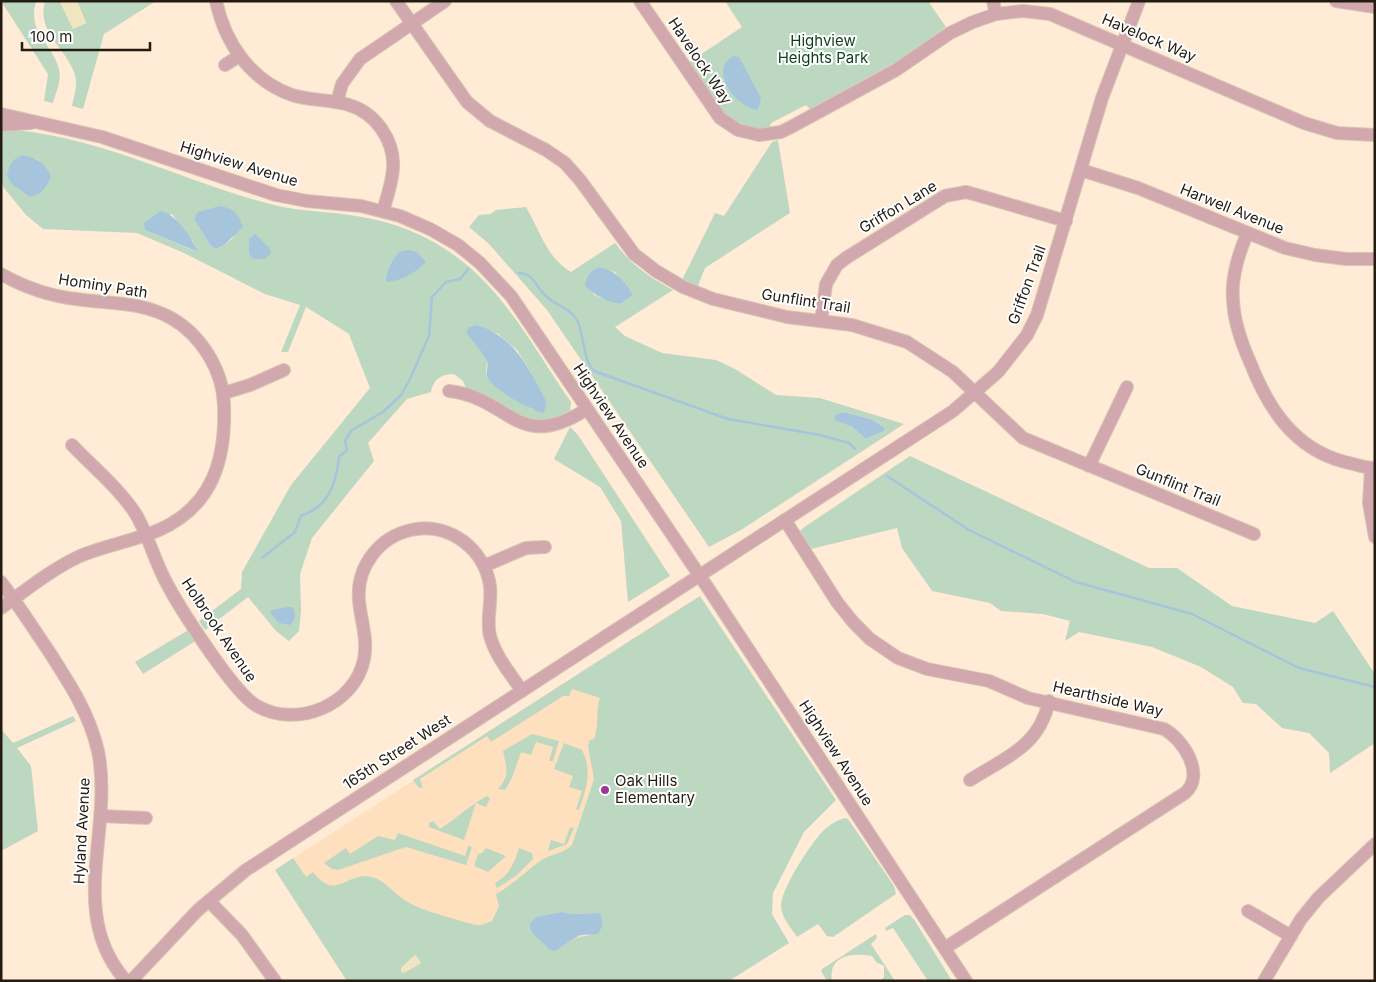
<svg xmlns="http://www.w3.org/2000/svg" width="1376" height="982" font-family="Inter,sans-serif">
  <style>
    .built { fill: #fee0bf }
    .green { fill: #bdd8c1; fill-rule: evenodd }
    .sand { fill: #efe5c0 }
    .water { fill: #a6c5dd }
    .lines { fill: none; stroke-linecap: round; stroke-linejoin: round }
    .stream { stroke: #a6c5dd; stroke-width: 2.5 }
    .minor-casing { stroke: #d8c6b3; stroke-width: 14 }
    .minor { stroke: #d0a8ad; stroke-width: 12 }
    .poi-dot { fill: #9b379c; stroke: #fff; stroke-width: 2 }
    .labels { text-anchor: middle; stroke-width: 4; stroke-linejoin: round; paint-order: stroke }
    .street-label { font-size: 15px; fill: #241c12; stroke: #fff }
    .park-label { font-size: 15px; fill: #0e3e1d; stroke: #fff }
    .poi-label { font-size: 15px; fill: #241c12; stroke: #fff; text-anchor: start }
  </style>
  <rect width="100%" height="100%" fill="#ffebd6"/>
  <!-- built -->
  <polygon class="built" points="688,603 819,800 541,981 347,981 275,870"/>
  <!-- green -->
  <g class="green">
    <path d="M1,1H36C27,34 52,42 59,69C62,80 56,92 53,103L44,101L48,74Z"/>
    <path d="M45,1H62L61,3L73,29L86,23L77,1H156L104,34L83,109L72,106C74,96 78,86 75,75C67,48 36,33 45,1Z"/>
    <path d="M725,1H928L946,27L905,57L810,109L806,105L771,123L769,129C727,134 708,93 688,63L742,27Z"/>
    <path d="M1,129C98,134 182,182 274,205C301,212 329,211 356,216C391,221 425,234 454,255C505,291 536,352 571,402L570,413L551,422L524,421L466,388L463,381L454,374C442,374 433,379 431,392L407,399L368,443L374,461L312,538L300,574L301,611L299,631L289,641L276,631L248,597L205,630L199,621L241,589L242,572L291,485L370,388L352,342L349,334L306,307L288,352H281L300,305L265,294L184,253L137,233L43,229L26,215L4,188L1,180ZM23,155L39,160L22,191L16,187ZM172,214L193,242L197,252L145,230ZM194,219L234,237L224,245L216,249L210,245ZM476,325L498,334L517,350L532,374L533,410L490,381L486,373L487,361Z"/>
    <polygon points="778,140 790,213 705,268 697,288 682,280 715,213 724,216 772,142"/>
    <path d="M526,207C540,231 547,258 571,272L615,243C631,265 649,277 673,290L615,327L625,336L662,353L716,360L735,369L776,395L820,398L904,424L741,530L709,547L547,310L489,244L469,227L479,215L491,214L496,210ZM600,267L615,272L632,296L621,304L600,298L593,294ZM843,412L871,419L884,427V431L866,439L852,427L836,420L835,416Z"/>
    <polygon points="570,427 578,435 670,576 628,602 621,521 600,487 554,459"/>
    <polygon points="910,456 1149,568 1177,568 1232,606 1315,623 1333,611 1375,674 1375,743 1330,773 1329,753 1309,733 1282,728 1256,704 1243,703 1233,687 1201,667 1152,647 1079,632 1065,641 1070,621 1043,614 1001,611 990,603 932,591 902,548 897,528 811,549 800,531 803,528"/>
    <path d="M700,596L836,800L804,832L773,893L772,914L789,943L729,981H347L275,870L293,858L306,877L313,872C337,903 347,870 372,877C385,880 394,894 406,901C422,911 456,919 475,925H481L492,921L499,906L496,894C513,885 525,872 540,861C550,854 563,854 572,845L594,779L588,746L590,740L594,739C600,722 595,713 600,698L572,689L569,696H563L491,742L487,736L420,779L423,788L418,787L413,780ZM562,912L572,914L599,913L588,936C572,935 562,952 548,949L542,941L537,917ZM415,955L421,963L404,973L401,971V968Z"/>
    <polygon points="190,629 197,640 143,674 135,662"/>
    <polygon points="73,716 76,721 17,748 31,766 38,831 1,851 1,729 13,743"/>
    <path d="M532,734L559,741L553,761H549L553,747L536,742L531,755L521,752L512,778L505,790L498,789C511,774 506,768 503,751Z"/>
    <path d="M564,743L582,750C593,771 586,789 579,810L576,809L582,791L569,787L573,776L554,769Z"/>
    <path d="M487,796L490,798L486,807L476,803L464,840L429,827V823L433,821L440,829C457,818 470,805 487,796Z"/>
    <path d="M845,818L848,819L894,886L896,894L833,937L827,936L818,924L797,937C791,928 782,918 781,907C780,890 812,841 825,829C831,824 837,820 845,818Z"/>
    <polygon points="570,827 574,828 567,844 548,851 551,840 564,844"/>
    <polygon points="398,833 465,856 468,846 472,847 466,865 406,847 338,870 332,869 324,863 346,848 350,854 378,836 395,840"/>
    <polygon points="486,848 506,856 488,872 474,866 478,854 482,853"/>
    <path d="M519,848L532,853L533,859L516,876L497,888L495,883C510,875 514,863 519,848Z"/>
    <polygon points="905,915 910,915 915,921 952,981 928,981 893,928 886,931 885,928"/>
    <path d="M876,934L877,938L871,944L895,981H880L884,977V966L876,962L872,956C854,953 828,954 832,981H827L821,971L822,969Z"/>
  </g>
  <!-- sand -->
  <g class="sand">
    <polygon points="62,1 77,1 86,23 73,29 60,2"/>
    <polygon points="416,955 421,963 402,973 401,968"/>
  </g>
  <!-- water -->
  <g class="water">
    <path d="M734,56L739,57L761,98L758,110C736,108 707,69 734,56Z"/>
    <path d="M23,155C37,158 45,163 51,176C48,186 41,195 30,197L12,184L7,176C9,165 12,159 23,155Z"/>
    <path d="M220,206C233,208 239,215 243,227L224,245L216,249L210,245L194,219L198,212Z"/>
    <path d="M161,211C178,216 190,236 198,252L145,230L144,223Z"/>
    <polygon points="255,234 271,250 270,255 264,259 253,259 249,253 249,239"/>
    <path d="M409,250L417,252L426,262C413,274 404,280 386,282C386,270 392,261 399,252Z"/>
    <path d="M600,267C617,271 624,281 633,295L621,304C606,302 596,296 585,286C586,276 591,270 600,267Z"/>
    <path d="M476,325C514,336 528,367 545,399L546,407L543,413C529,409 498,392 489,380C484,373 489,368 487,361C485,355 471,339 466,332L469,327Z"/>
    <polygon points="843,412 871,419 884,427 884,431 866,439 852,427 835,420 835,415"/>
    <path d="M288,607H292C297,614 296,619 290,625L279,623L270,613L272,610Z"/>
    <path d="M562,912L572,914L599,913C604,921 603,926 598,934L580,935L555,951L548,949C542,939 529,936 530,923L536,917Z"/>
  </g>
  <g class="lines">
    <!-- stream -->
    <g class="stream">
      <path d="M519,273C535,274 536,288 547,297C556,305 571,309 577,320C585,336 582,358 594,371L728,419L820,435L849,443L855,449"/>
      <polyline points="887,476 969,530 1076,582 1192,614 1299,668 1375,687"/>
      <path d="M262,558L295,532L301,516C329,506 336,484 339,457L347,450L345,441L352,430L383,412L401,395L410,379L429,336L432,297L446,282L460,279L468,269"/>
    </g>
    <defs>
      <g id="minor">
        <path d="M216,1C225,43 250,80 292,95C311,101 330,99 349,105C376,113 395,141 393,169C392,183 387,197 383,211"/>
        <polyline points="396,1 467,102 490,121 546,150 565,163 580,180 634,254 656,271 683,287 713,299 787,317 852,325 907,342 953,372 1023,438 1254,534"/>
        <polyline points="640,1 720,118 738,130 759,135 781,132 791,127 896,70 950,33 973,22 996,14 1023,11 1050,14 1304,123 1337,133 1375,135"/>
        <polyline points="993,1 996,14"/>
        <polyline points="1336,1 1375,7"/>
        <polyline points="225,65 239,56"/>
        <polyline points="337,102 342,84 360,59 445,1"/>
        <polyline points="1,114 102,137 276,195 307,201 361,206 400,216 430,229 458,245 480,263 511,296 708,588 966,981"/>
        <polyline points="1,125 31,123"/>
        <polyline points="1081,170 1138,188 1285,248 1315,255 1346,259 1375,259"/>
        <path d="M1247,234C1238,255 1231,277 1233,300C1234,322 1241,342 1250,362C1268,408 1294,449 1345,462C1355,464 1365,468 1375,468"/>
        <path d="M1,274C24,287 50,296 76,299C110,304 140,301 171,318C201,335 223,370 224,405C226,459 213,506 159,530C134,541 106,545 80,556C52,569 26,590 1,608"/>
        <polyline points="821,321 826,284 837,265 846,258 945,196 966,192 977,195 1066,221"/>
        <path d="M449,391C511,398 517,454 587,409"/>
        <polyline points="224,393 250,385 284,370"/>
        <path d="M72,445C93,467 121,490 137,516C148,536 154,558 164,578C177,604 234,694 257,706C297,729 355,705 364,659C368,639 361,621 359,601C356,567 379,537 411,530C448,521 485,549 490,586C492,603 486,620 490,636C496,657 510,673 522,691"/>
        <polyline points="1089,466 1127,387"/>
        <polyline points="1371,468 1369,503 1375,537"/>
        <path d="M785,520L837,602L853,622L870,639L898,658L927,669L989,681L1028,698L1164,729C1183,739 1206,775 1185,793L945,948"/>
        <polyline points="484,566 526,548 545,547"/>
        <path d="M1,582C17,603 31,625 46,647C68,681 89,712 98,751C114,831 66,913 126,981"/>
        <path d="M970,780C1006,757 1039,747 1049,701"/>
        <polyline points="101,816 146,818"/>
        <polyline points="209,901 242,935 275,981"/>
        <polyline points="1248,911 1291,936"/>
        <polyline points="131,981 198,910 246,870 953,411 998,372 1027,335 1037,315 1102,98 1139,1"/>
        <polyline points="1264,981 1301,919 1319,897 1375,844"/>
      </g>
    </defs>
    <!-- minor casing -->
    <use href="#minor" class="minor-casing"/>
    <!-- minor -->
    <use href="#minor" class="minor"/>
  </g>
  <!-- markers -->
  <circle class="poi-dot" cx="605" cy="790" r="5"/>
  <g class="labels">
    <!-- street labels -->
    <g class="street-label">
      <text transform="translate(1149 38) rotate(23)" y="5">Havelock Way</text>
      <text transform="translate(700 61) rotate(56)" y="5">Havelock Way</text>
      <text transform="translate(239 164) rotate(17)" y="5">Highview Avenue</text>
      <text transform="translate(898 207) rotate(-31)" y="5">Griffon Lane</text>
      <text transform="translate(1232 209) rotate(22)" y="5">Harwell Avenue</text>
      <text transform="translate(1027 285) rotate(-70)" y="5">Griffon Trail</text>
      <text transform="translate(103 286) rotate(9)" y="5">Hominy Path</text>
      <text transform="translate(806 301) rotate(9)" y="5">Gunflint Trail</text>
      <text transform="translate(611 416) rotate(56)" y="5">Highview Avenue</text>
      <text transform="translate(1178 485) rotate(22)" y="5">Gunflint Trail</text>
      <text transform="translate(219 630) rotate(56)" y="5">Holbrook Avenue</text>
      <text transform="translate(1108 699) rotate(13)" y="5">Hearthside Way</text>
      <text transform="translate(397 752) rotate(-33)" y="5">165th Street West</text>
      <text transform="translate(836 753) rotate(57)" y="5">Highview Avenue</text>
      <text transform="translate(82 831) rotate(-87)" y="5">Hyland Avenue</text>
    </g>
    <!-- park labels -->
    <g class="park-label">
      <text x="823" y="46">Highview<tspan x="823" dy="17">Heights Park</tspan></text>
    </g>
    <!-- poi labels -->
    <g class="poi-label">
      <text x="615" y="786">Oak Hills<tspan x="615" dy="17">Elementary</tspan></text>
    </g>
  </g>
  <!-- border -->
  <rect width="1376" height="982" fill="none" stroke="#241c12" stroke-width="5"/>
  <!-- scale -->
  <path d="M22 42v8h128v-8" fill="none" stroke="#241c12" stroke-width="2.5"/>
  <text x="30" y="42" font-size="15" fill="#241c12" stroke="#ffffff" stroke-width="4" paint-order="stroke">100 m</text>
</svg>
